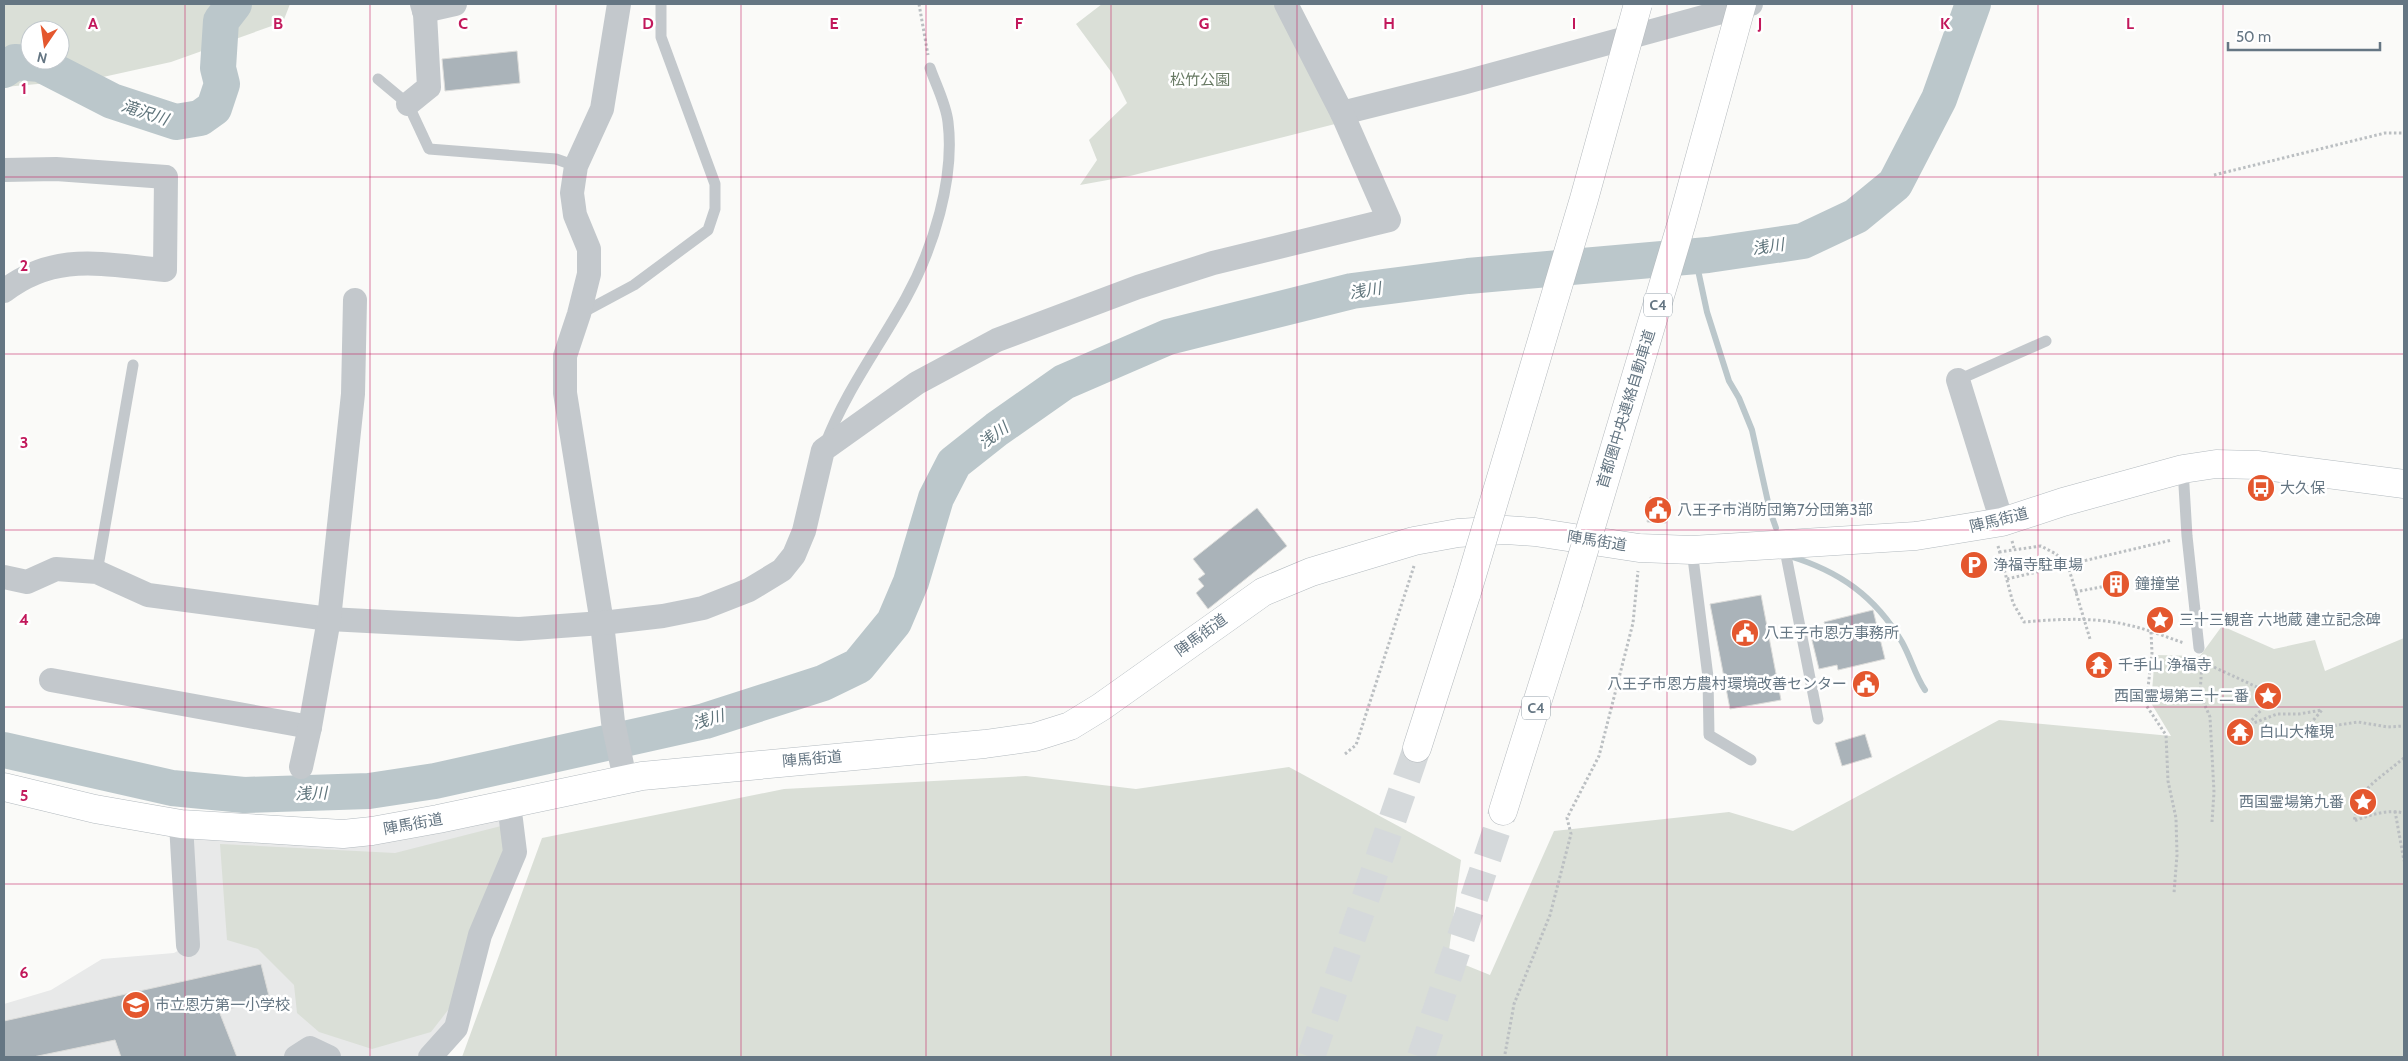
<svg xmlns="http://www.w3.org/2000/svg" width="2408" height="1061" font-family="Cabin,'Noto Sans JP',sans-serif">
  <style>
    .built { fill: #e8e9e9 }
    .green { fill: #dadfd7; fill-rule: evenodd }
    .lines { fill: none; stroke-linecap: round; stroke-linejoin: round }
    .stream { stroke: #bbc7cb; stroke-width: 6 }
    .river { stroke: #bbc7cb; stroke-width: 36 }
    .building { fill: #aab3b9; stroke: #dcdcda }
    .motorway-tunnel { stroke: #d5d9db; stroke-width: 28; stroke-dasharray: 28 14; stroke-linecap: butt }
    .secondary-casing { stroke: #b3babf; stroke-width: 29 }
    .motorway-casing { stroke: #b4b9bd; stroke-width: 29 }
    .path { stroke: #bbbfc2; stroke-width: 3; stroke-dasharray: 2.5 2.5; stroke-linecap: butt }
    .service { stroke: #c3c8cc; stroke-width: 11 }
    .minor { stroke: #c3c8cc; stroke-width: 24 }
    .secondary { stroke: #fff; stroke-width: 28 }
    .motorway { stroke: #fff; stroke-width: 28 }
    .motorway-bridge-casing { stroke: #b4b9bd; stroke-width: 29; stroke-linecap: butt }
    .motorway-bridge { stroke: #fff; stroke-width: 28 }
    .grid { fill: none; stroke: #c2185b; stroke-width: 1; stroke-opacity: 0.55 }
    .labels { text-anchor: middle; stroke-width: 5; stroke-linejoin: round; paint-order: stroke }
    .shield { fill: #fff; stroke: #939fa8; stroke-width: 1 }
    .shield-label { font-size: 14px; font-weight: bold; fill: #657683 }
    .park-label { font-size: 15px; fill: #687a64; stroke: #fff }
    .street-label { font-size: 15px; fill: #657683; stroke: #fff }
    .poi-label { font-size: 15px; fill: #657683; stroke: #fff; text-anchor: start }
    .water-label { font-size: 16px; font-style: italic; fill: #60757c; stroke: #fff }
    .grid-label { font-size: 16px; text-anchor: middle; font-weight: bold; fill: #c2185b; stroke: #fff; stroke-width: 5; stroke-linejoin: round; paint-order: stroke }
  </style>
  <rect width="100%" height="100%" fill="#fafaf8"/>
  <!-- built -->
  <polygon class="built" points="510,815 456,1028 430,1057 4,1057 4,1004 51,990 102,959 174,953 188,945 182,833"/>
  <!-- green -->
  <g class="green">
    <path d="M4,4H290L283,22L171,62L94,79L4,87ZM30,30H60V60H30Z"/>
    <polygon points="1102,4 1279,4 1339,123 1130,176 1080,185 1097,160 1089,140 1127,103 1112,73 1076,24"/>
    <polygon points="2222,626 2274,649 2315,640 2325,671 2404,638 2404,1057 462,1057 542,838 784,789 1026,776 1136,789 1289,767 1461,860 1448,958 1490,975 1554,831 1729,812 1793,831 1999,720 2171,736 2151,703 2155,655 2200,656"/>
    <polygon points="505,825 506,857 452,1005 431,1032 372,1049 319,1032 297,1013 294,985 258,949 227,940 220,844 395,853"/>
  </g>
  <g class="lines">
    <!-- stream -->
    <g class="stream">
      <polyline points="1695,256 1707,312 1729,381 1739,398 1752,430 1770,511 1776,528"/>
      <path d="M1789,556C1839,571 1875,596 1902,642C1911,658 1915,675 1925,690"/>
    </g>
    <!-- river -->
    <g class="river">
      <polyline points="4,70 15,62 40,64 112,101 176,122 200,118 214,108 222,84 218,68 221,21 234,4"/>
      <polyline points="4,750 172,788 244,795 369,791 435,781 705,721 823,683 858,666 894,622 911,582 936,498 954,463 997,429 1064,382 1168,337 1352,291 1468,276 1708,255 1803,241 1856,216 1895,184 1939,99 1973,4"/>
    </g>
  </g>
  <!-- building -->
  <g class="building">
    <polygon points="517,51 520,83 445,91 442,59"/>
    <polygon points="1650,497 1668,499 1666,523 1647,522"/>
    <polygon points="1257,508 1287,546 1208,609 1196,593 1204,586 1198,579 1205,574 1193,559"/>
    <polygon points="2123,574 2126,592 2110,594 2107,577"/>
    <polygon points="1761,595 1781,700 1730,709 1710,604"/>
    <polygon points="1873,610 1885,659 1838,670 1837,665 1819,669 1810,632 1826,628 1824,622"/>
    <polygon points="1865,734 1872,757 1842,766 1835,743"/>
    <polygon points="261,964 270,1000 219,1011 237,1057 121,1057 115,1040 33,1057 4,1057 4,1021"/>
  </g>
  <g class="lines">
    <!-- motorway-tunnel -->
    <g class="motorway-tunnel">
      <polyline points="1311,1057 1417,748"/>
      <polyline points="1421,1057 1503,811"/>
    </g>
    <defs>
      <polyline id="secondary" points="4,787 95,809 181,824 343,834 372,831 438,819 642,776 985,744 1035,737 1070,726 1101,707 1263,592 1311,572 1414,541 1458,533 1506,530 1535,532 1639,548 1692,550 1916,536 2002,522 2063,502 2183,469 2216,464 2257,465 2404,484"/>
      <g id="motorway">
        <polyline points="1417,748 1467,592"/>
        <polyline points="1503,811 1568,604"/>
      </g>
    </defs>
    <!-- secondary casing -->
    <use href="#secondary" class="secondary-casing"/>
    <!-- motorway casing -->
    <use href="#motorway" class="motorway-casing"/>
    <!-- path -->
    <g class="path">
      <polyline points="919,4 928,55"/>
      <polyline points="2214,175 2385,133 2404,133"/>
      <polyline points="2012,541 2014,548"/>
      <path d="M1998,546L2013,603L2024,622C2059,619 2095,617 2128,625C2147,629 2166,637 2184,643"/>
      <polyline points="1999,552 2041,546 2056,554 2068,566 2090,639"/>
      <polyline points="2007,579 2172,540"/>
      <polyline points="2075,592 2106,586"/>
      <polyline points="2151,632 2152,653 2146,705 2166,735 2168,781 2176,818 2177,855 2174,893"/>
      <polyline points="2202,662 2200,694 2210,717 2214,792 2212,822"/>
      <polyline points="2205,663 2272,694 2270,701 2246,726 2277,714 2299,714 2322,710 2305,730 2358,722 2388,727 2404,726"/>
      <polyline points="1345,754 1356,745 1414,566"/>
      <path d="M2404,758L2374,782L2360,796L2354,821C2370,815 2387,809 2404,813"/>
      <polyline points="2395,811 2404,861"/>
      <polyline points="1505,1054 1514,1004 1550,915 1571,834 1567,818 1599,756 1633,623 1638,571"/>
    </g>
    <!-- service -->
    <g class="service">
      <polyline points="378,79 408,104 429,149 556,159 576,166"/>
      <polyline points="580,314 634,285 708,230 715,209 715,184 661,37 661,4"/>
      <polyline points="1958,380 2046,341"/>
      <path d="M825,445C845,392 879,347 906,298C933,249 955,179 948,122C946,104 936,85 930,68"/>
      <polyline points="2183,469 2187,536 2199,648"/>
      <polyline points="1784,545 1818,719"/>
      <polyline points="1692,550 1708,677 1709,735 1751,760"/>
      <polyline points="97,572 133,365"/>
    </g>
    <!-- minor -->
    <g class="minor">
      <polyline points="619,4 602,109 576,166 572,193 575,215 589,249 589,274 579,314 565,356 565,393 602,623 613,722 625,779"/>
      <polyline points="424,11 455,4"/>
      <polyline points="408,104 429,87 425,14 422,4"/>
      <polyline points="1342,113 1462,83 1751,4"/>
      <path d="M4,170L56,169L166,177L165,270C104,265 56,251 4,291"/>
      <polyline points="1958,380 2002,522"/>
      <polyline points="4,577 27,582 56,569 97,572 148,595 329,619 519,629 602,623 663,616 703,608 749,590 782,570 794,555 804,531 823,450 917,383 997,340 1138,287 1213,263 1389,220 1342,113 1286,4"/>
      <polyline points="51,680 310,727"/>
      <polyline points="301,767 310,727 329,619 353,394 355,300"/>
      <polyline points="181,824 188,945"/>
      <polyline points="296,1057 310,1048 329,1057"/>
      <polyline points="430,1057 456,1028 480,935 515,852 509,804"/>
    </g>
    <!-- secondary -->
    <use href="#secondary" class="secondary"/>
    <!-- motorway -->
    <use href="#motorway" class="motorway"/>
    <defs>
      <g id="motorway-bridge">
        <polyline points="1467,592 1584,199 1638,4"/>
        <polyline points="1568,604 1682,222 1742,4"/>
      </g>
    </defs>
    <!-- motorway-bridge casing -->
    <use href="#motorway-bridge" class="motorway-bridge-casing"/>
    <!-- motorway-bridge -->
    <use href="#motorway-bridge" class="motorway-bridge"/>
  </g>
  <!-- grid -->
  <path class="grid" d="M185,4V1057M370,4V1057M556,4V1057M741,4V1057M926,4V1057M1111,4V1057M1297,4V1057M1482,4V1057M1667,4V1057M1852,4V1057M2038,4V1057M2223,4V1057M4,177H2404M4,354H2404M4,530H2404M4,707H2404M4,884H2404"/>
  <!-- icons -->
  <defs>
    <symbol id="bus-disc" viewBox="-11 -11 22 22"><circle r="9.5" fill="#e4572e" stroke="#fff"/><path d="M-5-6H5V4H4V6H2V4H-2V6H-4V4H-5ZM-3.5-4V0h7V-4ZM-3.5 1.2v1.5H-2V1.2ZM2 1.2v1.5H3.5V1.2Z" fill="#fff"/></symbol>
    <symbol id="civic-disc" viewBox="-11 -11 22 22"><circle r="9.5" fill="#e4572e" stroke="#fff"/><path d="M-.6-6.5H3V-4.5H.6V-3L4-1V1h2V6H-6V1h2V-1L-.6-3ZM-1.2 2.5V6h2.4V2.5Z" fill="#fff"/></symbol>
    <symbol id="parking-disc" viewBox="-11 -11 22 22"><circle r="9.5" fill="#e4572e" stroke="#fff"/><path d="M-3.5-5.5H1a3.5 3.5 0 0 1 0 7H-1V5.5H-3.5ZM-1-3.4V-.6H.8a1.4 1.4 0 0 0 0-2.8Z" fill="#fff"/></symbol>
    <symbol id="building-disc" viewBox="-11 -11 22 22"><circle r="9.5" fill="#e4572e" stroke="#fff"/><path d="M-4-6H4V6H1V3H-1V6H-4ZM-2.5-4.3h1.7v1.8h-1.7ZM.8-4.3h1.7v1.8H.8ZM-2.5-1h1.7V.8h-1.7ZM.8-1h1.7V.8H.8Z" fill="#fff"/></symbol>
    <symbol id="sight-disc" viewBox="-11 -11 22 22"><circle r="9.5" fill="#e4572e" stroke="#fff"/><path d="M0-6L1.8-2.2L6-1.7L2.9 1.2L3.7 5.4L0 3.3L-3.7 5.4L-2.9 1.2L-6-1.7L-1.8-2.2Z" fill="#fff"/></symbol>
    <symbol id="temple-disc" viewBox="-11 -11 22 22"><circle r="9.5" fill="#e4572e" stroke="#fff"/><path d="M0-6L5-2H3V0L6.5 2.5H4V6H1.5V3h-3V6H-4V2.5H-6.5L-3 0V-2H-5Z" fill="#fff"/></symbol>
    <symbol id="school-disc" viewBox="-11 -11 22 22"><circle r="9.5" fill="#e4572e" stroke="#fff"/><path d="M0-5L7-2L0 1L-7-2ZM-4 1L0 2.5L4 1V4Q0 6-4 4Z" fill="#fff"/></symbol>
  </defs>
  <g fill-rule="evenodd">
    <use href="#bus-disc" x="2245" y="472" width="32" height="32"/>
    <use href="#civic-disc" x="1642" y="494" width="32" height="32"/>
    <use href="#parking-disc" x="1958" y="549" width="32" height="32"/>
    <use href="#building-disc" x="2100" y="568" width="32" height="32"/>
    <use href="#sight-disc" x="2144" y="604" width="32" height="32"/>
    <use href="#civic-disc" x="1729" y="617" width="32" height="32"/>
    <use href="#temple-disc" x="2083" y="649" width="32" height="32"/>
    <use href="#civic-disc" x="1850" y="668" width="32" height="32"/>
    <use href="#sight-disc" x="2252" y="680" width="32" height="32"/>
    <use href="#temple-disc" x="2224" y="716" width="32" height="32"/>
    <use href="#sight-disc" x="2347" y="786" width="32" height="32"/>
    <use href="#school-disc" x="120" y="989" width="32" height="32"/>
  </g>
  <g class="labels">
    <!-- shield labels -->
    <g class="shield">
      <rect x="1644" y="293.5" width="28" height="23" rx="4"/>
      <rect x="1522" y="696.5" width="28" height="23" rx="4"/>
    </g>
    <g class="shield-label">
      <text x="1658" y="310">C4</text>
      <text x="1536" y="713">C4</text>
    </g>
    <!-- park labels -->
    <g class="park-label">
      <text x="1200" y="85">松竹公園</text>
    </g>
    <!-- street labels -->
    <g class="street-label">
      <text transform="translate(1626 409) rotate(-73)" y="5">首都圏中央連絡自動車道</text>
      <text transform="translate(1999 520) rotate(-14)" y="5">陣馬街道</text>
      <text transform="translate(1597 541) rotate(9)" y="5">陣馬街道</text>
      <text transform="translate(1201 635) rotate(-36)" y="5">陣馬街道</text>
      <text transform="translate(812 759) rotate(-5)" y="5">陣馬街道</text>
      <text transform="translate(413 824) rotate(-10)" y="5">陣馬街道</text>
    </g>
    <!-- poi labels -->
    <g class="poi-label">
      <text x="2280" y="493">大久保</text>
      <text x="1677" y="515">八王子市消防団第7分団第3部</text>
      <text x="1993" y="570">浄福寺駐車場</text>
      <text x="2135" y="589">鐘撞堂</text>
      <text x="2179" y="625">三十三観音 六地蔵 建立記念碑</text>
      <text x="1764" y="638">八王子市恩方事務所</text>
      <text x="2118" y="670">千手山 浄福寺</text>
      <text x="1847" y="689" text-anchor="end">八王子市恩方農村環境改善センター</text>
      <text x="2249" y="701" text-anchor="end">西国霊場第三十二番</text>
      <text x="2259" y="737">白山大権現</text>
      <text x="2344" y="807" text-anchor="end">西国霊場第九番</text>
      <text x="155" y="1010">市立恩方第一小学校</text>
    </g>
    <!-- water labels -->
    <g class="water-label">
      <text transform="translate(145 112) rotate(18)" y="6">滝沢川</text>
      <text transform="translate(1768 246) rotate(-8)" y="6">浅川</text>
      <text transform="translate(1365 290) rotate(-9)" y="6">浅川</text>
      <text transform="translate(993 435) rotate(-36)" y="6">浅川</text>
      <text transform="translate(708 719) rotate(-16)" y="6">浅川</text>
      <text transform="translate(311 793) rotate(-2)" y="6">浅川</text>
    </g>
  </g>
  <g class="grid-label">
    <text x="93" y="29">A</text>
    <text x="278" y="29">B</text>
    <text x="463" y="29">C</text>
    <text x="648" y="29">D</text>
    <text x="834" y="29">E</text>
    <text x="1019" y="29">F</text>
    <text x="1204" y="29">G</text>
    <text x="1389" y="29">H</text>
    <text x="1574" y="29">I</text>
    <text x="1760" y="29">J</text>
    <text x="1945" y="29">K</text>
    <text x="2130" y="29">L</text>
    <text x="24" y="94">1</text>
    <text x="24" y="271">2</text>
    <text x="24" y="448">3</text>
    <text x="24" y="625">4</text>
    <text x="24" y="801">5</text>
    <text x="24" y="978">6</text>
  </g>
  <!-- border -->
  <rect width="2408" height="1061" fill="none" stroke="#657683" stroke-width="10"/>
  <!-- north arrow -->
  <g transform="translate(45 45) rotate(193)"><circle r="24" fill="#ffffff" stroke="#c1c8cd"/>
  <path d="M0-4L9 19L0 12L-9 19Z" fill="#e4572e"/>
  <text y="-8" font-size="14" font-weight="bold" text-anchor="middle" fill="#657683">N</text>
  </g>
  <!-- scale -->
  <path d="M2228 42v8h152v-8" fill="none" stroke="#657683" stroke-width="2.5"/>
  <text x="2236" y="42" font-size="15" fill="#657683" stroke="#ffffff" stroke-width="4" paint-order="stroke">50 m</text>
</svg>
